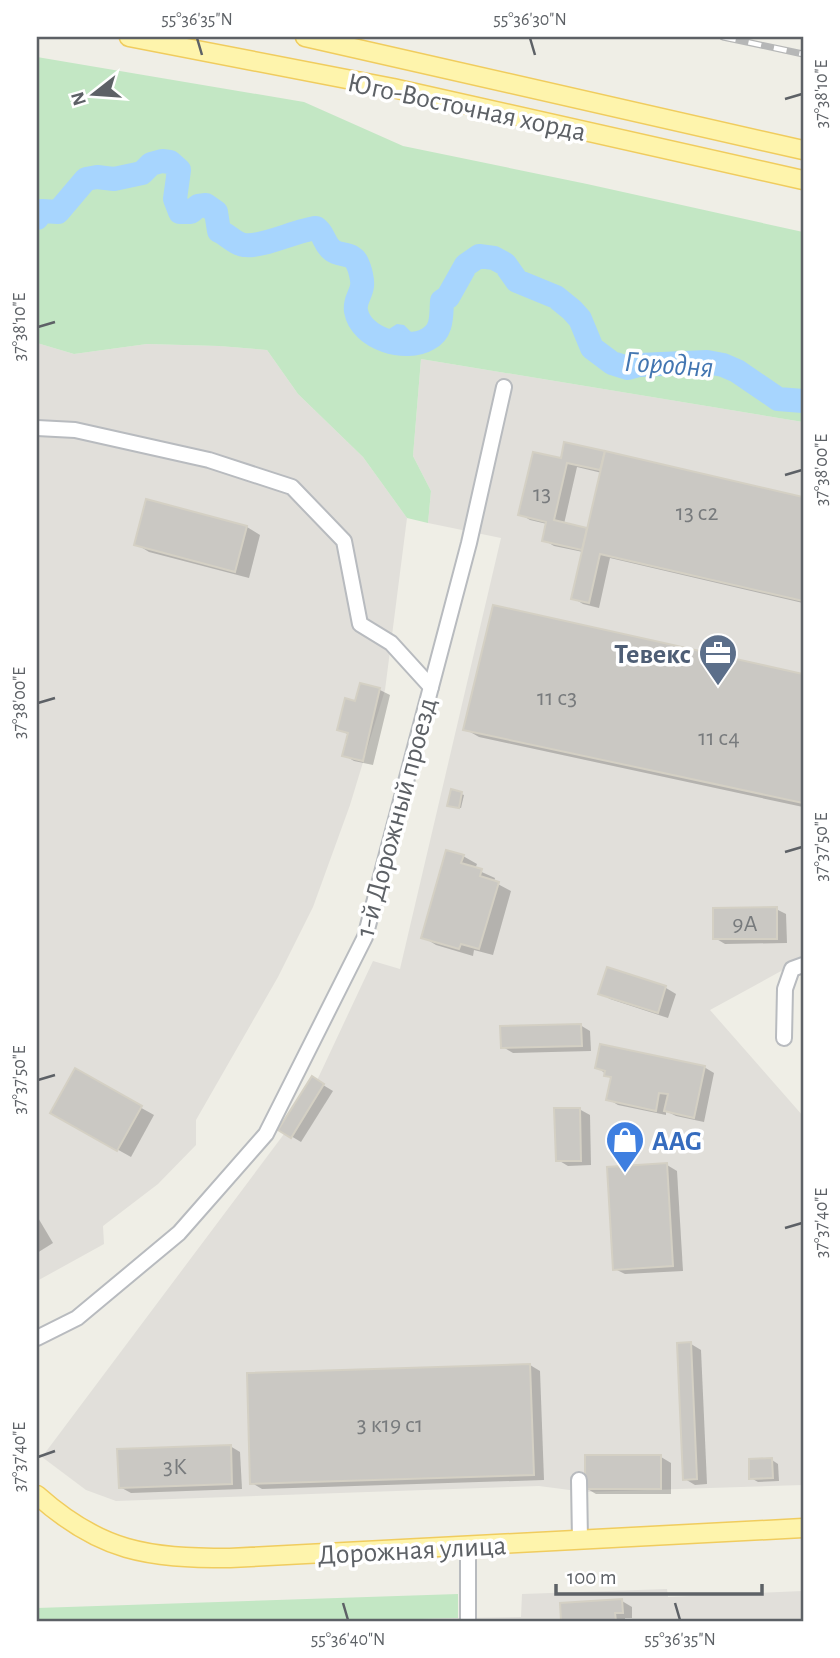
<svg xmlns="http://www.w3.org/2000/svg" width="840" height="1658" font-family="'Alegreya Sans',sans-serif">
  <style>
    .industrial { fill: #e1dfda }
    .green { fill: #c3e7c4 }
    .water { fill: #a7d5fe }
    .shadow { fill: #0003; fill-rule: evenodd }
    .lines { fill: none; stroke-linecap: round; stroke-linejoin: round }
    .river { stroke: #a7d5fe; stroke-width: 24 }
    .building { fill: #cac8c3; stroke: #d4d0c4; stroke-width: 2 }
    .minor-casing { stroke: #b8bbbf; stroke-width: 18 }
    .major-casing { stroke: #f0cc5e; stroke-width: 21 }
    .minor { stroke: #fff; stroke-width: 14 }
    .major { stroke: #fef4ac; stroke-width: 18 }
    .rail-casing { stroke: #b6b7b7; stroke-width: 7 }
    .rail { stroke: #fff; stroke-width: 4.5; stroke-dasharray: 13; stroke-linecap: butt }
    .ticks { fill: none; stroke: #5d6166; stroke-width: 2.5 }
    .labels { text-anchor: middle; stroke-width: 7; stroke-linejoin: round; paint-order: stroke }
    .number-label { font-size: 24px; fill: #787b7d }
    .street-label { font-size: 28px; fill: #5d6166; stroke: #fff }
    .service-label { font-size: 28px; font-weight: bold; fill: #4e5e75; stroke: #fff; text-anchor: end }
    .shop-label { font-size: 28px; font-weight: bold; fill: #366cbe; stroke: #fff; text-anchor: start }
    .water-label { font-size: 30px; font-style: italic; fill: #4275b1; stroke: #fff }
    .neatline { fill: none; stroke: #5d6166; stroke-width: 2.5 }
    .ticks-label { font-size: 18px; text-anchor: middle; fill: #5d6166 }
  </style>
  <rect width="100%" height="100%" fill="#efeee6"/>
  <!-- industrial -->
  <g class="industrial">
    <polygon points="37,343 74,354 147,344 219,346 267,350 298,394 363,457 407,518 385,690 350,805 313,907 278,977 196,1120 196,1145 158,1184 103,1226 104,1244 37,1281"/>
    <polygon points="421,359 803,422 803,959 710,1010 803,1116 803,1485 585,1492 539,1486 116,1501 86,1490 42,1457 305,1106 373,961 400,969 501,538 428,523 431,491 413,456"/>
    <polygon points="667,1589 668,1597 803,1591 803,1621 283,1621 521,1617 522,1594"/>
  </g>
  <!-- green -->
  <g class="green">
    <polygon points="37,57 304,102 403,146 587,184 803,232 803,422 421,359 413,456 431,491 428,523 407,518 363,457 298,394 267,350 219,346 147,344 74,354 37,343"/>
    <polygon points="458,1594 458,1618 346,1621 37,1621 37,1608"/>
  </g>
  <!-- water -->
  <polygon class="water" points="397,324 404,325 416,337 410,351 394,353 381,345 381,334"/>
  <!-- shadow -->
  <g class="shadow">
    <path d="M566,444L803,499V603L610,558L599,608L583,604L573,598L583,552L554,546L544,540L547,524L530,520L520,514L562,460ZM577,467L602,473L589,530L564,524Z"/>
    <polygon points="247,527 260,535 249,578 149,552 136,544"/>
    <polygon points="494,607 803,676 803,807 479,737 465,729"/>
    <polygon points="380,690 390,695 373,765 354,761 344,755 349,735 339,729 357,703"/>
    <polygon points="452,791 464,795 461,808 452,806"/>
    <polygon points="463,856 477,864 475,869 495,878 494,882 511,891 493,955 474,950 473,956 436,945 423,937"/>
    <polygon points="776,909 786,914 787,943 725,944 715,938"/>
    <polygon points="608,969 666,988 676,994 668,1018 610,999 600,993"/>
    <polygon points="580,1025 590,1031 591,1051 513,1053 503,1047"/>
    <polygon points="597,1067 704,1067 714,1073 704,1122 676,1116 666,1111 666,1115 618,1105 608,1099 612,1079"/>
    <polygon points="75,1071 154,1115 131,1157 52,1113"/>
    <polygon points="313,1079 333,1091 301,1142 281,1130"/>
    <polygon points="579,1109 590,1115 591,1165 568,1166 558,1160"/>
    <polygon points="667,1165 677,1171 683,1271 625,1274 615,1269"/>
    <polygon points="37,1216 53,1243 37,1253"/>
    <polygon points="691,1344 701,1350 707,1484 695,1485 685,1479"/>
    <polygon points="530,1365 540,1371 544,1480 262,1489 252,1483"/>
    <polygon points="230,1446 240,1452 242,1489 131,1493 120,1487"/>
    <polygon points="661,1457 671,1463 671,1494 596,1494 586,1488"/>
    <polygon points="772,1460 778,1464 779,1481 758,1482 751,1478"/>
    <polygon points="622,1601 632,1607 632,1618 625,1618 625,1621 562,1621 561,1604"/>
  </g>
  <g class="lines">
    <!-- river -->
    <path class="river" d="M37,218L42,211L58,212L86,179L97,177L114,179L142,173L151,164L162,161L170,162L179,170L175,199L180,212H191L198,206L206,205L216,212L219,231C227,234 235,244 244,245C261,248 297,230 316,228C324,233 324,244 332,250C340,257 353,251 358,265C360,269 363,281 362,286C361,295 354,301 356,311C361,339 406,352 428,339C443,331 441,316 442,301L448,297L466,265L479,256L494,258L505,264L517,281L556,297L572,310L580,319L592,348L612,363L628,368L639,365L707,362L723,365L737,371L778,399L803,401"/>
  </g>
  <!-- building -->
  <g class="building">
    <polygon points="564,442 605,451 600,470 567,463 554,520 587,528 582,550 542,541 546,522 518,515 533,452 561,458"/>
    <polygon points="605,451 803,497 803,601 600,554 589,603 571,599"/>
    <polygon points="146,499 247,526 235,572 134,545"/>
    <polygon points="493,605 803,674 803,803 463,730"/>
    <polygon points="360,683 380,688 363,761 342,756 348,733 337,730 345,698 355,701"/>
    <polygon points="451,789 462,792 459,808 447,806"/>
    <polygon points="446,850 464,855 461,863 482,869 480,876 499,882 479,949 461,944 459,949 421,938"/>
    <polygon points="777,907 777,939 713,939 713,908"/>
    <polygon points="607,967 666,986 658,1013 598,994"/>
    <polygon points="581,1024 582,1046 501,1048 500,1026"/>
    <polygon points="600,1044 705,1066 694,1118 664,1111 668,1094 659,1093 656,1111 606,1100 611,1077 604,1076 605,1071 595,1068"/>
    <polygon points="75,1068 142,1106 117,1151 50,1113"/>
    <polygon points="312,1076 324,1084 291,1138 278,1130"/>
    <polygon points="554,1108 580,1108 581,1161 556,1161"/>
    <polygon points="667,1163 673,1266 613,1270 607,1167"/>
    <polygon points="691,1342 697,1479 683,1480 677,1343"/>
    <polygon points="530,1364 534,1475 250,1484 247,1373"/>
    <polygon points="231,1445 232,1484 119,1488 117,1449"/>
    <rect x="585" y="1455" width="76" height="34"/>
    <polygon points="772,1458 773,1478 749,1479 749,1459"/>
    <polygon points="622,1599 623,1613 615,1613 616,1621 561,1621 560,1603"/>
  </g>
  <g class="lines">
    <defs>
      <g id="minor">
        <polyline points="37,428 75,430 209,460 292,487 344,541 360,624 391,643 431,687"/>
        <polyline points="784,1038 785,989 792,969 803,965"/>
        <polyline points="37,1338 77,1318 179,1233 266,1134 365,937 469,543 504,387"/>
        <polyline points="579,1480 580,1540"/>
        <polyline points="468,1546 468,1621"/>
      </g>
      <g id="major">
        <polyline points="129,37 393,88 803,180"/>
        <polyline points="305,37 803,150"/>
        <path d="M37,1495C101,1552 147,1558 230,1558L803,1528"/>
      </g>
    </defs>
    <!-- minor casing -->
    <use href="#minor" class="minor-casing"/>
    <!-- major casing -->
    <use href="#major" class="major-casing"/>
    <!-- minor -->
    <use href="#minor" class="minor"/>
    <!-- major -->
    <use href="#major" class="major"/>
    <defs>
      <polyline id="rail" points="723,37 803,54"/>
    </defs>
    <!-- rail casing -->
    <use href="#rail" class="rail-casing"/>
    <!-- rail -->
    <use href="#rail" class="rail"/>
  </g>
  <!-- ticks -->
  <path class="ticks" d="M197,38L202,55M530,38L535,55M785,99L802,94M38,327L55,322M785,475L802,470M38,703L55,698M785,852L802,847M38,1080L55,1075M785,1228L802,1223M38,1457L55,1451M343,1603L348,1620M675,1603L680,1620"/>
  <!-- icons -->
  <defs>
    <symbol id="office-pin" viewBox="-11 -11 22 30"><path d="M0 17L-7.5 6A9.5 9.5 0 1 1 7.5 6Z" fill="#5c6f8a" stroke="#fff"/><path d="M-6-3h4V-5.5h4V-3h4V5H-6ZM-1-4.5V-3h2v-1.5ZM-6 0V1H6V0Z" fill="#fff"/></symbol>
    <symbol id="shop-pin" viewBox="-11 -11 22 30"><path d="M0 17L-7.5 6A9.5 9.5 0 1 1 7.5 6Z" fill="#3f7fe0" stroke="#fff"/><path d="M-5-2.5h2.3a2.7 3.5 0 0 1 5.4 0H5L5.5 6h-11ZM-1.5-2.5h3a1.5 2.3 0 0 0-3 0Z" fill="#fff"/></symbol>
  </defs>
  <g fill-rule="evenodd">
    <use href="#office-pin" x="696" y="631" width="44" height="60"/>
    <use href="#shop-pin" x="603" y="1118" width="44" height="60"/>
  </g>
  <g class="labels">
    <!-- number labels -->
    <g class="number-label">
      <text x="542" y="501">13</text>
      <text x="697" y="520">13 с2</text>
      <text x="557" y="705">11 с3</text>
      <text x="719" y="745">11 с4</text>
      <text x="745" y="931">9А</text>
      <text x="390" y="1432">3 к19 с1</text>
      <text x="175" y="1474">3К</text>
    </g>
    <!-- street labels -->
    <g class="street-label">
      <text transform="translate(467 106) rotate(12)" y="10">Юго-Восточная хорда</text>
      <text transform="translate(395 817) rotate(-75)" y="10">1-й Дорожный проезд</text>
      <text transform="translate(412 1549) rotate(-3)" y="10">Дорожная улица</text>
    </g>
    <!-- service labels -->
    <g class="service-label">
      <text x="691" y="663">Тевекс</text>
    </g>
    <!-- shop labels -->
    <g class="shop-label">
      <text x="652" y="1150">AAG</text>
    </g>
    <!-- water labels -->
    <g class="water-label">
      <text transform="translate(669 364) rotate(4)" y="10">Городня</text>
    </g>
  </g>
  <!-- border -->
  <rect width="840" height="1658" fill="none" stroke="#ffffff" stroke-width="77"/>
  <!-- north arrow -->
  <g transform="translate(94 94) rotate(253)" stroke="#ffffff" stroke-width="5" paint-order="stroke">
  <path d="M0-5L12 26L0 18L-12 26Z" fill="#5d6166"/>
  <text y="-10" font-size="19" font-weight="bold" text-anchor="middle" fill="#5d6166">N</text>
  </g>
  <!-- scale -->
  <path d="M556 1584v10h206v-10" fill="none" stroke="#5d6166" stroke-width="3.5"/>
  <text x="567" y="1584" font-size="21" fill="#5d6166" stroke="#ffffff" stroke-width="5" paint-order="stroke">100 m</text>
  <rect x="38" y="38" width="764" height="1582" class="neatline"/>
  <g class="ticks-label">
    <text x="197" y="25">55°36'35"N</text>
    <text x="530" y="25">55°36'30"N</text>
    <text transform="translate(821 94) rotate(-90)" y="6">37°38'10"E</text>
    <text transform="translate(19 327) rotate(-90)" y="6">37°38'10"E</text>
    <text transform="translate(821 470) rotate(-90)" y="6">37°38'00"E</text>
    <text transform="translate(19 703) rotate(-90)" y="6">37°38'00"E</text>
    <text transform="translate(821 847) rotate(-90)" y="6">37°37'50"E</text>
    <text transform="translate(19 1080) rotate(-90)" y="6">37°37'50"E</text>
    <text transform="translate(821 1223) rotate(-90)" y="6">37°37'40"E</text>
    <text transform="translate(19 1457) rotate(-90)" y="6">37°37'40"E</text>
    <text x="348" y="1645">55°36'40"N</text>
    <text x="680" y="1645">55°36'35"N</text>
  </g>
</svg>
